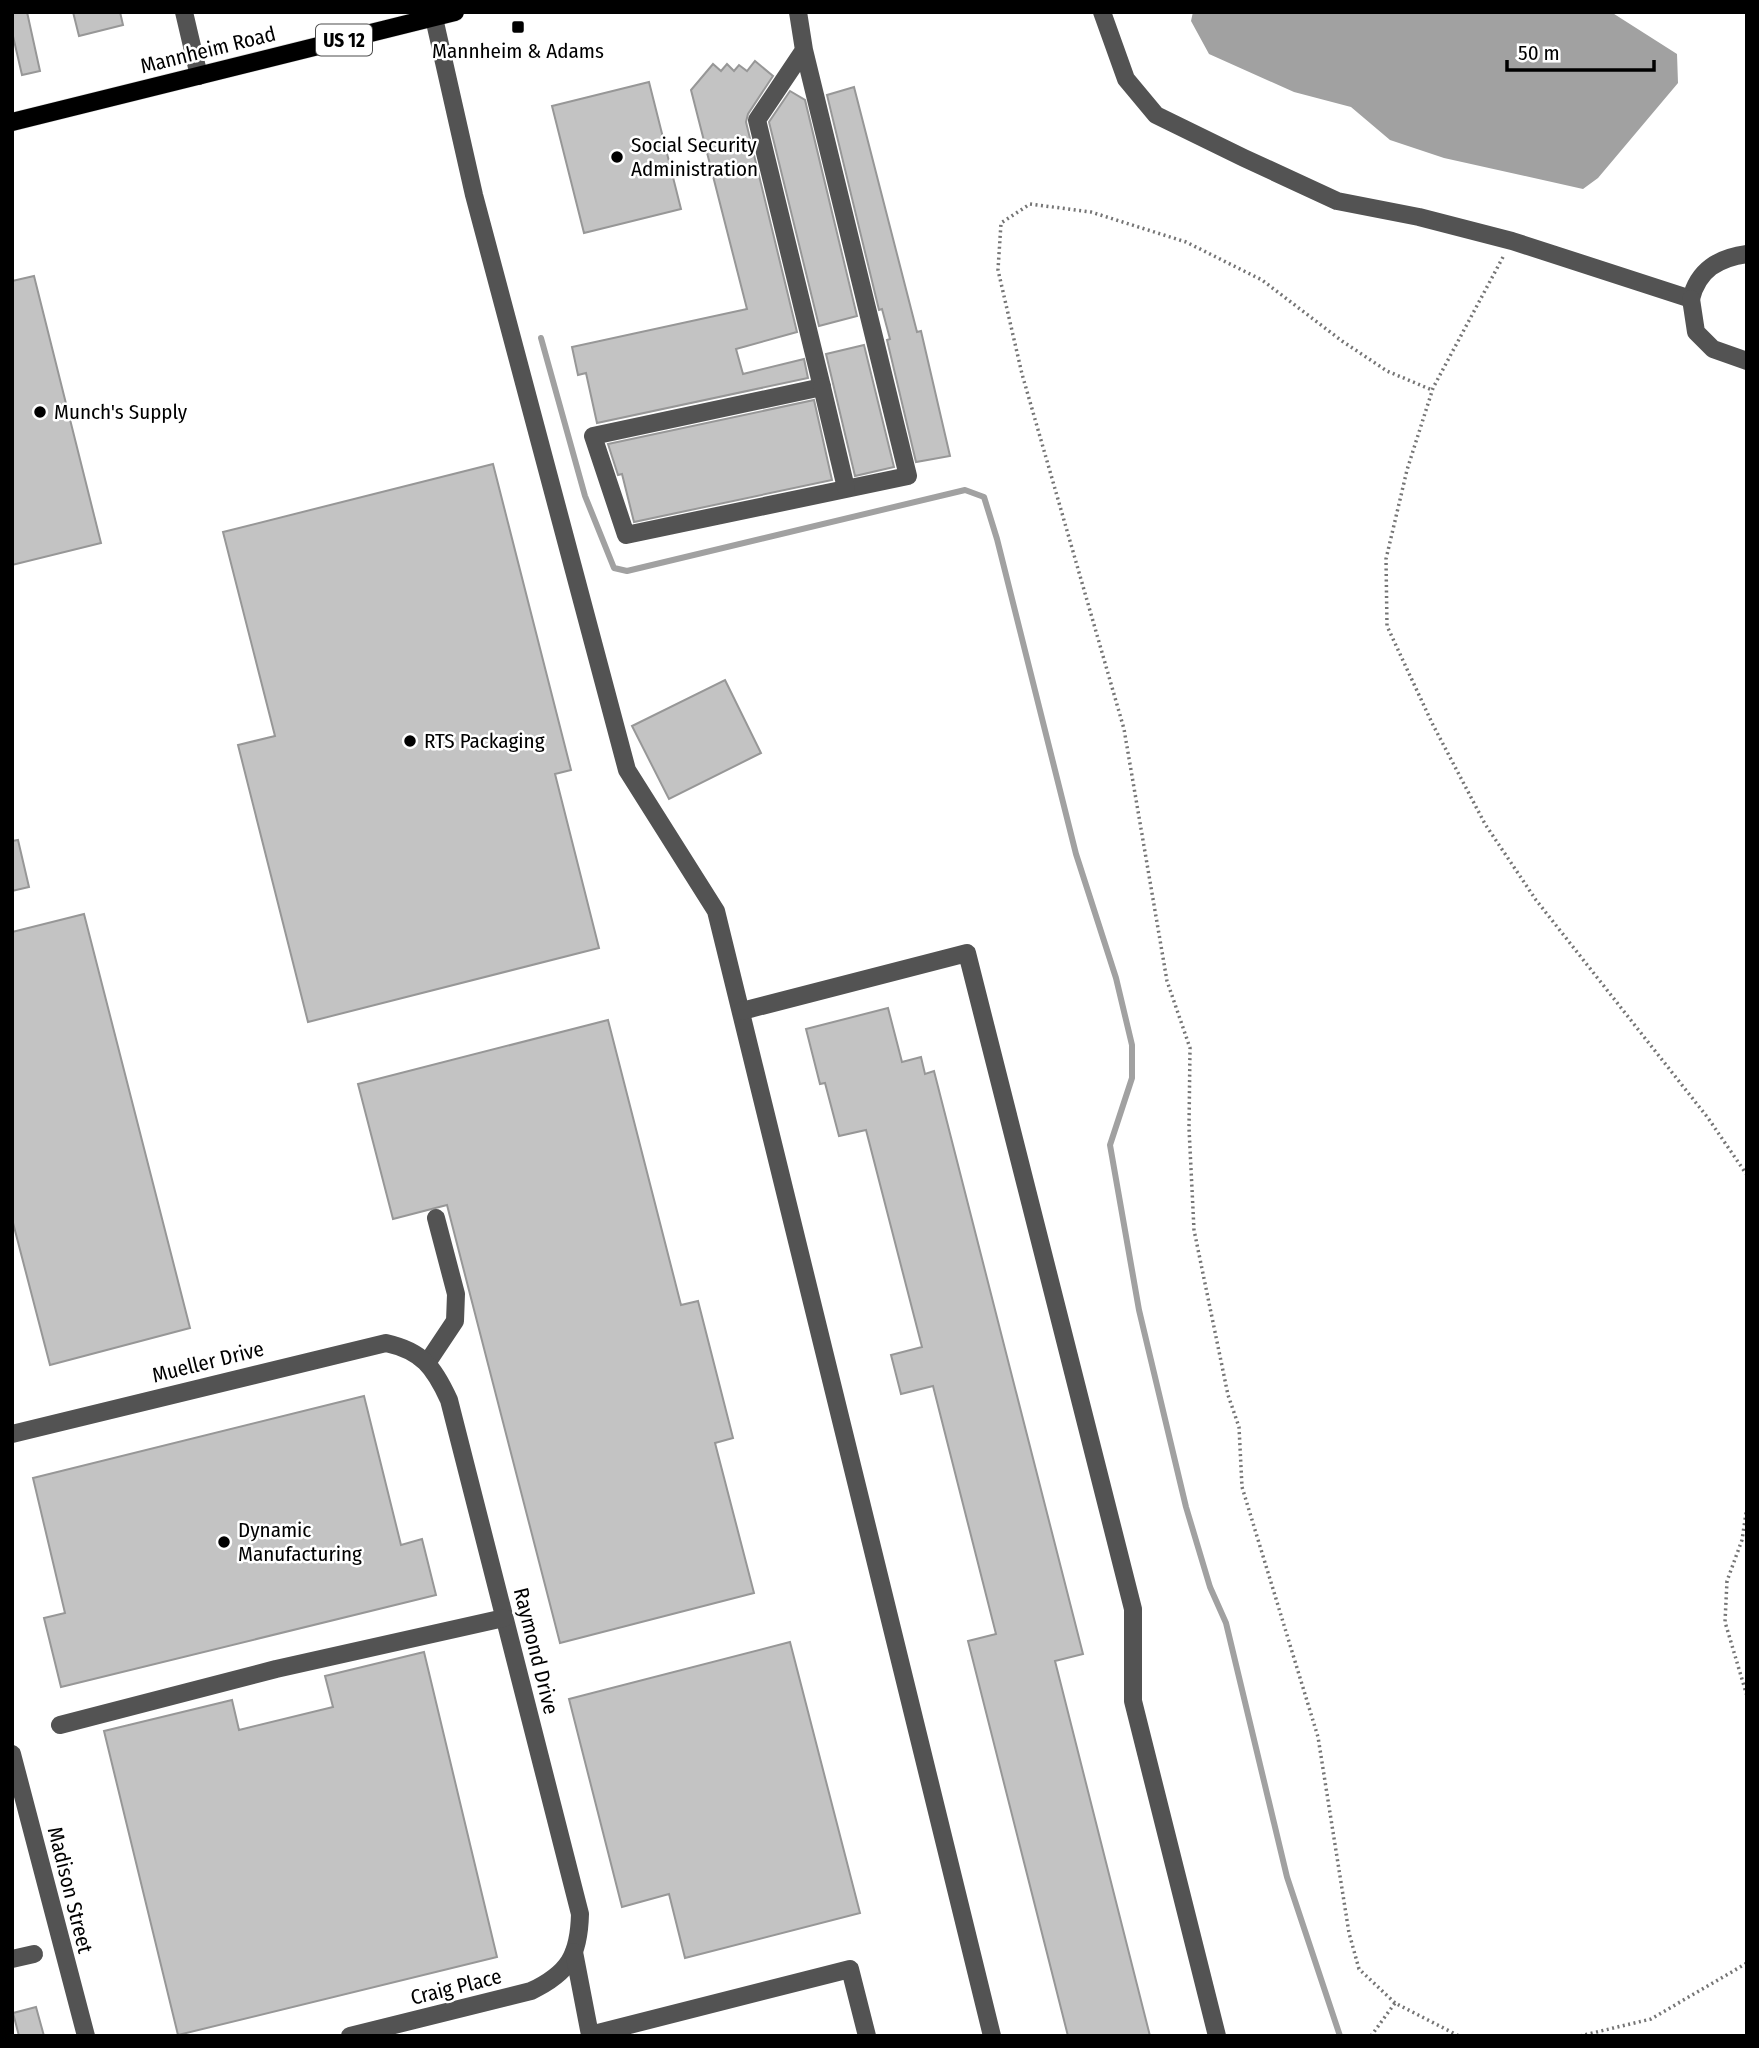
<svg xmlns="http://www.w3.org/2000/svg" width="1759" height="2048" font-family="'Fira Sans Condensed',sans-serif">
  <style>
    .water { fill: #a1a1a1 }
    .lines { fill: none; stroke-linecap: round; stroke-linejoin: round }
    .stream { stroke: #a1a1a1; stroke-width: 6 }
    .building { fill: #c3c3c3; stroke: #979797; stroke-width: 2 }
    .major-casing { stroke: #dbdbdb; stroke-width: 19 }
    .path { stroke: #757575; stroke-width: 3.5; stroke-dasharray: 2 3.5; stroke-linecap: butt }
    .minor { stroke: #535353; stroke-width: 18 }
    .major { stroke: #000; stroke-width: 18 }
    .poi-dot { fill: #000; stroke: #fff; stroke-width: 2.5 }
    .labels { text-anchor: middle; stroke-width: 5; stroke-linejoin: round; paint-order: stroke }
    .shield { fill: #fff; stroke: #4c4c4c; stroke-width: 2 }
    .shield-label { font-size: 19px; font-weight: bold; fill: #000 }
    .street-label { font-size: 21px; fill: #000; stroke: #fff }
    .poi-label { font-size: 21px; fill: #000; stroke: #fff; text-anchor: start }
  </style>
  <rect width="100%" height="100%" fill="#fff"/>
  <!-- water -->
  <polygon class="water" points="1193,12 1611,12 1677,54 1678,83 1598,178 1583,189 1444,158 1390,140 1351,107 1294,92 1209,54 1191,21"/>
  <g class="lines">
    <!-- stream -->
    <polyline class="stream" points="541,338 585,496 614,568 627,571 965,490 984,497 997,539 1076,854 1116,978 1132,1045 1132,1078 1110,1145 1139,1310 1186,1507 1210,1587 1226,1623 1287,1877 1340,2036"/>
  </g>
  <!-- building -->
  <g class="building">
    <polygon points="12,12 27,12 40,71 22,75 12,32"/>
    <polygon points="73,12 120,12 123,25 79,36"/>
    <polygon points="755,61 773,76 748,114 746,122 797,332 736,349 743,374 804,359 808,378 597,423 586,373 578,375 572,347 747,309 691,90 713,64 721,71 727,64 734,71 739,65 747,71"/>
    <polygon points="649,82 681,209 584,233 552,106"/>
    <polygon points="854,87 917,332 921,331 950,456 916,462 887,340 890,339 882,309 879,310 827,95"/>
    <polygon points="790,91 805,100 857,316 819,326 769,122"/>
    <polygon points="34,276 101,543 12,565 12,281"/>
    <polygon points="864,345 894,467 855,476 826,354"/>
    <polygon points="814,400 832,480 634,522 622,474 618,475 608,444"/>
    <polygon points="493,464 571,770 555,774 599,948 308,1022 238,745 275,736 223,532"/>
    <polygon points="725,680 761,753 669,799 632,726"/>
    <polygon points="18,840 29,887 12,891 12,841"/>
    <polygon points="84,914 190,1328 50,1365 12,1219 12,932"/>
    <polygon points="888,1008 902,1062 921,1057 925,1074 934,1071 1083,1654 1055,1661 1150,2036 1068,2036 968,1641 996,1634 933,1386 901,1394 891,1355 922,1347 866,1130 839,1136 825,1083 820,1084 806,1029"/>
    <polygon points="608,1020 681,1305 698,1301 733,1438 715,1443 754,1593 560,1643 447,1205 393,1219 358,1084"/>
    <polygon points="364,1396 401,1545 422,1539 436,1595 61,1687 44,1618 65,1613 33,1478"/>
    <polygon points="790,1642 860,1913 685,1958 669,1894 622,1907 569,1699"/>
    <polygon points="424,1652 497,1957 178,2035 104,1731 232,1700 239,1730 333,1707 325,1676"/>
    <polygon points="36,2007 44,2036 19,2036 13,2013"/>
  </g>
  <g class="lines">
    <defs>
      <polyline id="major" points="12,122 455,12"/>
    </defs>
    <!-- major casing -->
    <use href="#major" class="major-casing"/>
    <!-- path -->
    <g class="path">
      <polyline points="1503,257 1433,388 1407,470 1386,559 1387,626 1432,723 1485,824 1536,900 1708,1118 1747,1175"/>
      <polyline points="1747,1507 1742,1540 1727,1581 1725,1622 1747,1696"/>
      <polyline points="1395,2003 1359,1969 1349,1933 1318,1737 1242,1487 1239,1427 1228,1395 1194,1230 1189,1128 1190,1048 1167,981 1124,729 1022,374 998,270 1001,223 1030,204 1091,212 1186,242 1262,280 1342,341 1387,371 1432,390"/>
      <polyline points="1371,2036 1395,2003 1459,2036"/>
      <polyline points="1580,2036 1651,2019 1747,1963"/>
    </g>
    <!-- minor -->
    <g class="minor">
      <polyline points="184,12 199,76"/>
      <polyline points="798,12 804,50 908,476 626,535 593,436 822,387 757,120 804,50"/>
      <path d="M1102,12L1126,79L1156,115L1244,158L1337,201L1419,217L1512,241L1691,299C1698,270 1718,258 1747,254"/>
      <polyline points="434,18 474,195 627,770 716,911 992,2036"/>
      <polyline points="1691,299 1696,332 1713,349 1747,361"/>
      <polyline points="822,387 846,488"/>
      <polyline points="742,1011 967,953 1133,1609 1133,1701 1217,2036"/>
      <polyline points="427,1363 455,1321 456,1294 436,1218"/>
      <path d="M12,1434L386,1343C422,1351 434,1367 449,1400L580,1914C579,1955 569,1973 531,1991L350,2036"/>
      <polyline points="60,1725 276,1669 504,1618"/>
      <polyline points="12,1754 86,2036"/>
      <polyline points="574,1952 590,2035 850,1969 867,2036"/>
      <polyline points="12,1959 34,1954"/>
    </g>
    <!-- major -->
    <use href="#major" class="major"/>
  </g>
  <!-- markers -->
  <g class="poi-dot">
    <rect x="511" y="20" width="14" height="14" rx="3.5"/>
    <circle cx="617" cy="157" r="7"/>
    <circle cx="40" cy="412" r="7"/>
    <circle cx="410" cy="741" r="7"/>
    <circle cx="224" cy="1542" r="7"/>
  </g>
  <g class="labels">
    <!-- shield labels -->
    <rect class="shield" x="316" y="24.5" width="56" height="31" rx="5"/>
    <g class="shield-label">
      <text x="344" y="47">US 12</text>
    </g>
    <!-- street labels -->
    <g class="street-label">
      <text transform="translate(208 50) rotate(-14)" y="7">Mannheim Road</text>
      <text transform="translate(208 1362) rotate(-14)" y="7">Mueller Drive</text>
      <text transform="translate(536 1651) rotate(76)" y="7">Raymond Drive</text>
      <text transform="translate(70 1890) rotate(76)" y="7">Madison Street</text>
      <text transform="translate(456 1987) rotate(-14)" y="7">Craig Place</text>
    </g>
    <!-- poi labels -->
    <g class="poi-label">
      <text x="518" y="58" text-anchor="middle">Mannheim &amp; Adams</text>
      <text x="631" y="152">Social Security<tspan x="631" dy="24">Administration</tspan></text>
      <text x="54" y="419">Munch's Supply</text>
      <text x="424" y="748">RTS Packaging</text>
      <text x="238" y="1537">Dynamic<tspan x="238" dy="24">Manufacturing</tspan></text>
    </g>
  </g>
  <!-- border -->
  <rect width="1759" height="2048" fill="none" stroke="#000000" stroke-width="28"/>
  <!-- scale -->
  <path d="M1507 60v10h147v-10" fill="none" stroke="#000000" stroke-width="3.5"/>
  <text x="1518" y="60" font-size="21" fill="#000000" stroke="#ffffff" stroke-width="5" paint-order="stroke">50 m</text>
</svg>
